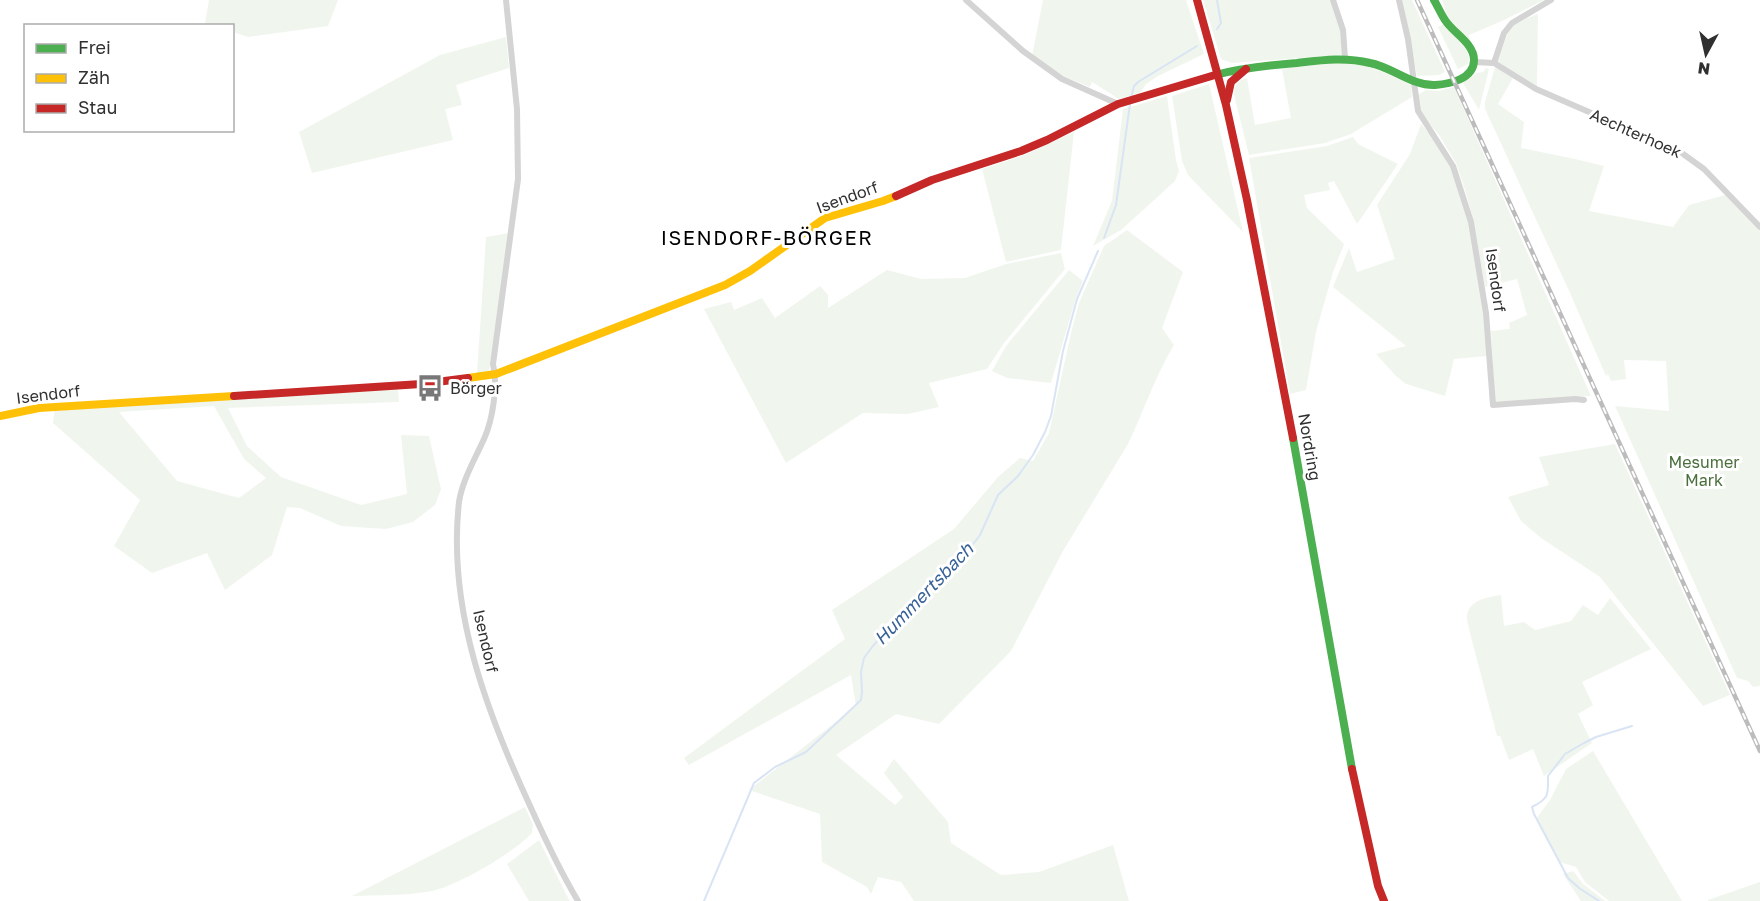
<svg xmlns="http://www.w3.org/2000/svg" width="1760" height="901" font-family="'Golos Text',sans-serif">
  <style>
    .green { fill: #f0f6ed; fill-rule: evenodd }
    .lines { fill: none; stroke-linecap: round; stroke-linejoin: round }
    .stream { stroke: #d9e4f4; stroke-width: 2 }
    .street { stroke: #d4d4d4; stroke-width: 6 }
    .fast { stroke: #4caf50; stroke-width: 8 }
    .slow { stroke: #ffc107; stroke-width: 8 }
    .jam { stroke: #c62828; stroke-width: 8 }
    .rail-casing { stroke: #bcbcbc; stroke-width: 4.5 }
    .rail { stroke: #fff; stroke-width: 2; stroke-dasharray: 7; stroke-linecap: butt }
    .labels { text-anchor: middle; stroke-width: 6; stroke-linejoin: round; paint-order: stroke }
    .street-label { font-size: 16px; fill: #303030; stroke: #fff }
    .poi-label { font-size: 16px; fill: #303030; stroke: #fff; text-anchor: start }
    .park-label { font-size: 16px; fill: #496f3a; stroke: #fff }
    .water-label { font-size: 18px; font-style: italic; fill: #386198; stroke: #fff }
    .quarter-label { font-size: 20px; letter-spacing: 1.5px; fill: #000; stroke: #fff }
  </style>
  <rect width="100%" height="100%" fill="#fff"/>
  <!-- green -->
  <g class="green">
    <polygon points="209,0 338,0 328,26 248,37 233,32 232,26 212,25 205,23"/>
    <polygon points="1043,0 1186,0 1204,54 1158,76 1146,84 1140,93 1119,99 1092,82 1090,87 1065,77 1032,56"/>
    <polygon points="1203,0 1330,0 1340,30 1342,55 1232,63 1221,59"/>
    <polygon points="1401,0 1412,0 1445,72 1439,75 1417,76"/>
    <polygon points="1442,0 1544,0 1502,21 1469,35 1470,40 1464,45 1469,57 1468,64 1458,69 1438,27 1449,22"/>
    <polygon points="1538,14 1537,86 1497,62 1507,35 1513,24"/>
    <polygon points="506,37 509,68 456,85 462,105 445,109 453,140 312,173 299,132 440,55"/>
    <path d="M1348,62C1372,66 1390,75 1411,85L1412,97L1351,134L1325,143L1249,155L1234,95C1234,86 1237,80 1247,78L1255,125L1291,118L1282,69L1330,63Z"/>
    <polygon points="1495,67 1513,78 1498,104 1524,122 1521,148 1575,159 1604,166 1589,211 1673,227 1689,205 1725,195 1760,231 1760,686 1753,687 1748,681 1737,678 1615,406 1669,411 1666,361 1624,360 1626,379 1611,381 1608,374 1606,376 1570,293 1485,109 1485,102"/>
    <polygon points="1486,68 1489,69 1479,110 1463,83 1477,73 1483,72"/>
    <polygon points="1209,84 1243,232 1188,175 1182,161 1172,96"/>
    <polygon points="1454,87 1591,396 1495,403 1491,331 1510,329 1509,323 1527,315 1517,279 1485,287 1474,222 1465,190 1456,163 1439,135 1423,116 1419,106 1419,94 1426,90 1438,91"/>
    <polygon points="1167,96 1176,160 1179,171 1175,181 1121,230 1093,246 1112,201 1123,109"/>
    <polygon points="1421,124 1437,143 1451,166 1469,222 1484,312 1487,356 1454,359 1445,396 1406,384 1396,376 1376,354 1406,346 1333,287 1349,248 1357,272 1395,259 1377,205 1410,154"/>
    <polygon points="1074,132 1061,250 1006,262 982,169 1027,154"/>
    <polygon points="1353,137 1358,144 1398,164 1357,224 1334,181 1328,183 1330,190 1304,195 1307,208 1344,244 1333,272 1316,332 1306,390 1290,394 1249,158 1327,146"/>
    <path d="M1127,230L1183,272L1162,328L1174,345C1155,376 1144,411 1128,444L1063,551L1011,651L939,724L896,714L836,755L895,805L903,797L884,773L894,759L948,822L951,843L1001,875L1039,872L1113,845L1129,901H914L901,882L878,877L871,894L867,887L822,862L820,814L749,790L856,706L851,675L689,765L684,758L845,639L832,610L954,529L998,477L1020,458L1033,461L1049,433L1071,333L1079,303L1104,246Z"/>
    <polygon points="509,233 489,372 477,374 486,237"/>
    <polygon points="1061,253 1065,269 1004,343 987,369 929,383 939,407 908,414 863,413 786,463 704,309 731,302 734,310 762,298 775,318 820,286 828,295 828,308 887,270 921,279 965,278 1006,264"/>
    <polygon points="1069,270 1083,281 1076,298 1051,383 1007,378 992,371 1006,346"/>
    <path d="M398,389L399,402L228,408L247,446L281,477L361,505L407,494L401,435L429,436L441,489L435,505L413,522L386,529L341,526L300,508L287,507L272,555L225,590L207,553L152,573L114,546L140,500L53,423L55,407ZM214,406L244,459L266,478L239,498L177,481L119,412Z"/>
    <polygon points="1615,444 1730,695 1703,706 1600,577 1541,538 1521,521 1508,497 1549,485 1539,457"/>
    <path d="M1501,595L1504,626L1524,622L1535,630L1571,621L1583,605L1598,615L1610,598L1651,649L1582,682L1593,705L1578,714L1592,743L1544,776L1533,749L1509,760L1500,736H1497L1470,633C1469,628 1467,622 1467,618C1467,600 1488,597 1501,595Z"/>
    <polygon points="1593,751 1682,901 1609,901 1585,882 1576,867 1559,862 1536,819 1550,800 1566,769"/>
    <path d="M525,807L533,825L532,833C513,853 459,885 432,891C406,896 378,895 352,896Z"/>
    <polygon points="539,840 567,896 570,901 529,901 507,864"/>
    <polygon points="1573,871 1583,884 1605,901 1581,901 1563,874"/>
    <polygon points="1760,882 1760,901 1708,901 1708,900"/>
  </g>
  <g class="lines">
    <!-- stream -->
    <g class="stream">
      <polyline points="1217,0 1221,23 1217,29"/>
      <polyline points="1131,98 1134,86 1138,82 1197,46"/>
      <polyline points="1104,238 1116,205 1130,104"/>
      <polyline points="704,901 754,783 775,767 806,752 861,700 862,692 861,672 864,658 872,647 907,608 943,579 962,559 980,535 998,495 1018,476 1033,455 1045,432 1051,416 1063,351 1077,299 1098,251"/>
      <path d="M1599,901L1579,888L1568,878L1534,814L1532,807C1550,798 1548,794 1548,776L1565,754L1584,743L1596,737L1632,726"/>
    </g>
    <!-- street -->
    <g class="street">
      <path d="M506,0L517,109L518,179L493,364C498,385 493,419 484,439C475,459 462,481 459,502C447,609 487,713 531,808C545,839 560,871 578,901"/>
      <polyline points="966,0 1023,51 1062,79 1118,104"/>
      <polyline points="1333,0 1343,30 1345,58"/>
      <polyline points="1399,0 1408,39 1418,111 1453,166 1471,222 1486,313 1493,405 1575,399 1584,400"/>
      <polyline points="1474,62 1494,63 1536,89 1679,151 1704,169 1760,227"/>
      <polyline points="1494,63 1504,33 1512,23 1551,0"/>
    </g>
    <!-- fast -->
    <g class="fast">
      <path d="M1215,75C1242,68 1270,65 1297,63C1323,60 1345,57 1370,63C1392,67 1412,86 1435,85C1450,84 1474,79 1474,60C1474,43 1453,33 1445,20C1441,14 1438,7 1434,0"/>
      <polyline points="1293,438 1352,769"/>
    </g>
    <!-- slow -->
    <g class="slow">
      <polyline points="468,378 496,374 725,285 750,271 825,218 883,201 896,196"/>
      <polyline points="0,416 39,408 234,396"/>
    </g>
    <!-- jam -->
    <g class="jam">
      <polyline points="1197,0 1226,105 1247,200 1293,438"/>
      <polyline points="1227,100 1231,82 1246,69"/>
      <polyline points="896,196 932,180 1021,151 1047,140 1118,104 1215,75"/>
      <polyline points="234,396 421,384 468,378"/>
      <polyline points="1352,769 1378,886 1384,901"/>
    </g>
    <defs>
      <polyline id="rail" points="1417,0 1760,751"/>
    </defs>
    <!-- rail casing -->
    <use href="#rail" class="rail-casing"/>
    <!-- rail -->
    <use href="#rail" class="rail"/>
  </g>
  <!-- icons -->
  <defs>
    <symbol id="bus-bare" viewBox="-9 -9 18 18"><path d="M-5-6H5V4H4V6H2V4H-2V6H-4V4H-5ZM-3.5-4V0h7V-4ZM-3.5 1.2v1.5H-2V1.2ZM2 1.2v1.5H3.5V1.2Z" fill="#787878" stroke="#fff" stroke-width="2.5" paint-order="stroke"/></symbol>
  </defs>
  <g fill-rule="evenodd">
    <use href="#bus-bare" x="411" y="369" width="38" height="38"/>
  </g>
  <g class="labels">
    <!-- street labels -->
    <g class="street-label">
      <text transform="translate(1636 133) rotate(24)" y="6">Aechterhoek</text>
      <text transform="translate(847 197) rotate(-20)" y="6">Isendorf</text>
      <text transform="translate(1496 280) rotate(82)" y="6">Isendorf</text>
      <text transform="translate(48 394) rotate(-7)" y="6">Isendorf</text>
      <text transform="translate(1310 447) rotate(80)" y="6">Nordring</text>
      <text transform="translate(486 641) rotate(77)" y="6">Isendorf</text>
    </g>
    <!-- poi labels -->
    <g class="poi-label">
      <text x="450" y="394">Börger</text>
    </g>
    <!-- park labels -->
    <g class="park-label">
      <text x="1704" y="468">Mesumer<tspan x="1704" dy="18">Mark</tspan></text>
    </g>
    <!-- water labels -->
    <g class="water-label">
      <text transform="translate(924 594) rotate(-46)" y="6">Hummertsbach</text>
    </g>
    <!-- quarter labels -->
    <g class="quarter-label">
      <text x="767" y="245">ISENDORF-BÖRGER</text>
    </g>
  </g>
  <!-- legend -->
  <rect x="24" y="24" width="210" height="108" fill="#ffffff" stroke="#acacac" stroke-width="1.5"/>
  <rect x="36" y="44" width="30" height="9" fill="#4caf50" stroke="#acacac" stroke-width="1.5"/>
  <text x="78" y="54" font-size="18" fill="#303030">Frei</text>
  <rect x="36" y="74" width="30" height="9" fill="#ffc107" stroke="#acacac" stroke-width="1.5"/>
  <text x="78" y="84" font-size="18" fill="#303030">Zäh</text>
  <rect x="36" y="104" width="30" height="9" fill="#c62828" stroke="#acacac" stroke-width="1.5"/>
  <text x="78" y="114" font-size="18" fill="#303030">Stau</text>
  <!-- north arrow -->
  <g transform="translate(1706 54) rotate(188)" stroke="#ffffff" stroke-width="4.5" paint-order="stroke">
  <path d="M0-4.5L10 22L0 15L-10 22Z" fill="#303030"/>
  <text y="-9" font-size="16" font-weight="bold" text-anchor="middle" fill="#303030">N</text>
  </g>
</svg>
